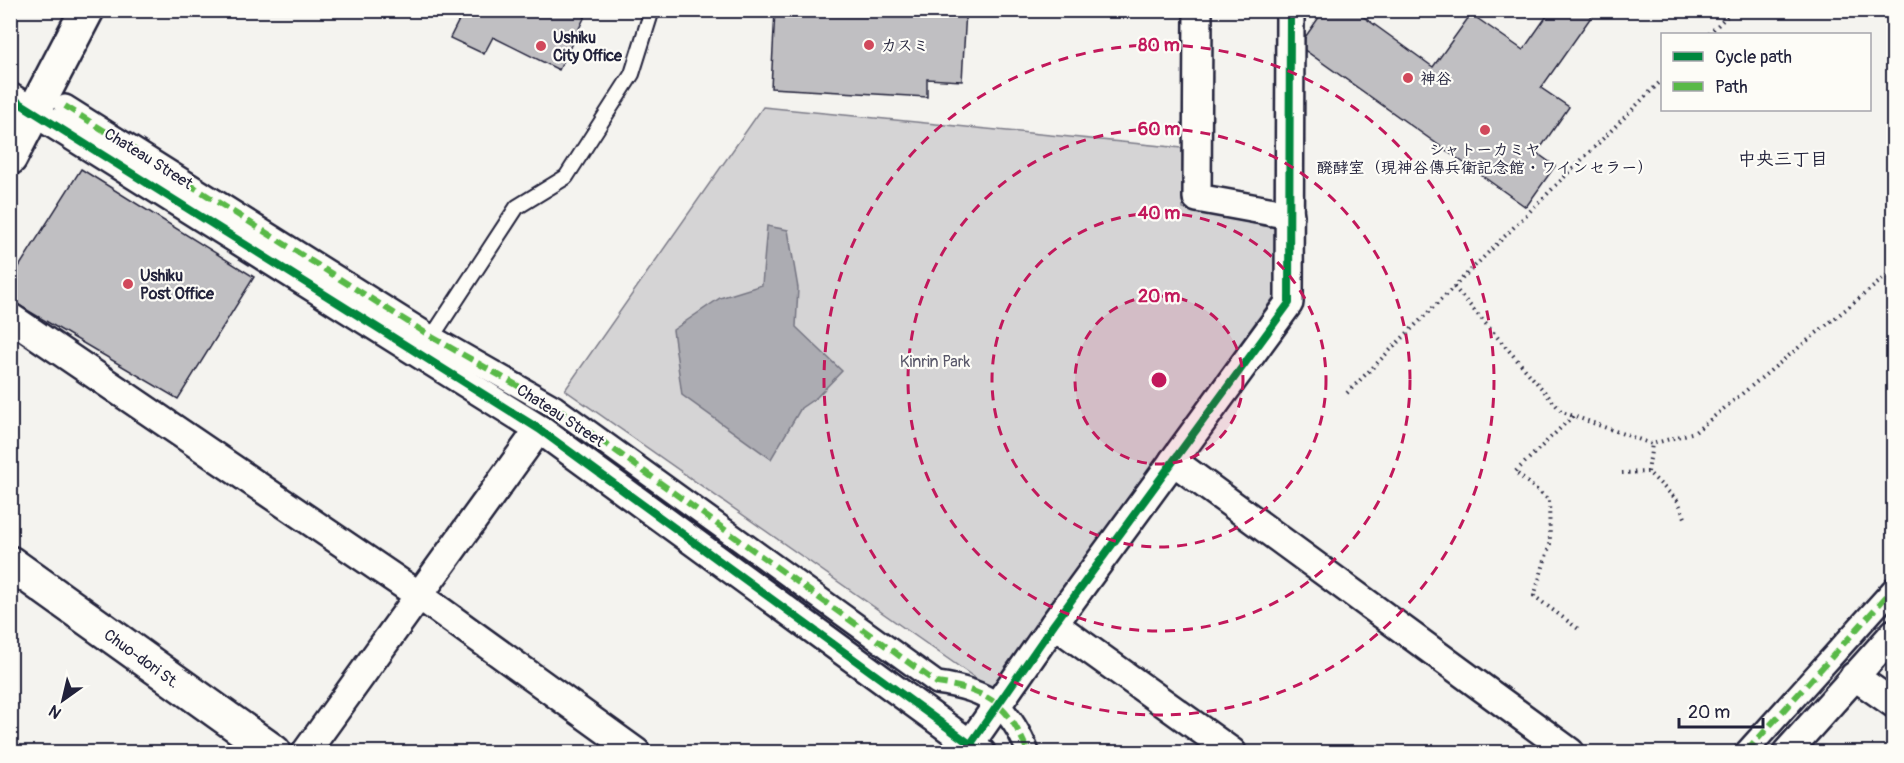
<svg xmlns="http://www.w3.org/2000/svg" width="1904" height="763" font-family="Pangolin,'Klee One',sans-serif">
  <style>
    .green { fill: #d5d4d5; stroke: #7c7b88; stroke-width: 1.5 }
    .water { fill: #acacb2; stroke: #757582; stroke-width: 1.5 }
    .building { fill: #c0bfc2; stroke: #22223b; stroke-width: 1.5 }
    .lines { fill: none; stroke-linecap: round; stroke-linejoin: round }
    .service-casing { stroke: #22223b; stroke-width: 18 }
    .pedestrian-casing { stroke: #22223b; stroke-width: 26 }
    .minor-casing { stroke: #22223b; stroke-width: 32 }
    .tertiary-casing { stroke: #22223b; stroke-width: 38 }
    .path { stroke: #22223b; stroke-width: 4; stroke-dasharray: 1.5 4.5; stroke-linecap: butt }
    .service { stroke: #fdfcf7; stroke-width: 14 }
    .pedestrian { stroke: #fdfcf7; stroke-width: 21 }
    .minor { stroke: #fdfcf7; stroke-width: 27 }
    .tertiary { stroke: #fdfcf7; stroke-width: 33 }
    .quiet { stroke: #58b947; stroke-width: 6; stroke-dasharray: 12 6; stroke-linecap: butt }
    .cycleway-casing { stroke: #fdfcf7; stroke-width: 11 }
    .cycleway { stroke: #00873e; stroke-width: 8 }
    .ring { fill: none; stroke: #c2185b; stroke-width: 3; stroke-dasharray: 10 8 }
    .poi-dot { fill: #d1495b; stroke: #fdfcf7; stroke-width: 2 }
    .labels { text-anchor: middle; stroke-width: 4.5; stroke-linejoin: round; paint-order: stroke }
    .poi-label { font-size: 16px; font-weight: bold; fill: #22223b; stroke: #fdfcf7; text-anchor: start }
    .street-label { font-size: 16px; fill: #22223b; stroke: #fdfcf7 }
    .park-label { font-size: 16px; fill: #585769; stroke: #fdfcf7 }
    .neighbourhood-label { font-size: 18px; font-weight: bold; fill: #22223b; stroke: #fdfcf7 }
    .centre { fill: #c2185b; stroke: #fdfcf7; stroke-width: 3 }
    .ring-label { font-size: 18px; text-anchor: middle; font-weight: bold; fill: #c2185b; stroke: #fdfcf7; stroke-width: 4.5; stroke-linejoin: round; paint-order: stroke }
  </style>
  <rect width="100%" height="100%" fill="#f4f3ef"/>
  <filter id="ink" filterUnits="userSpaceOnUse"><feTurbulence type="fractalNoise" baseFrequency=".0167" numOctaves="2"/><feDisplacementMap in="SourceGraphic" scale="12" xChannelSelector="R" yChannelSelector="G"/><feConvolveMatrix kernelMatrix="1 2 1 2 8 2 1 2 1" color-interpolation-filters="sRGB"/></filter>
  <g filter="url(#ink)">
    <!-- green -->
    <polygon class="green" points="763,107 1182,148 1183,209 1275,228 1276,294 991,689 565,390"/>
    <!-- water -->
    <polygon class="water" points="767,226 788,230 798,288 796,327 842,371 817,397 801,408 771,459 682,395 673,330 720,298 762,285"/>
    <!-- building -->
    <g class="building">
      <polygon points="439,10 588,10 559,70 493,37 484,54 450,38 459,20"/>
      <polygon points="775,10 966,10 962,81 927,79 927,97 771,88"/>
      <polygon points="1324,10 1354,10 1433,67 1471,14 1523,50 1551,10 1596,10 1541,88 1569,107 1537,153 1555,166 1526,207 1299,46"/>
      <polygon points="81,169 254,277 178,399 10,300 10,281"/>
    </g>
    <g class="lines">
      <defs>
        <polyline id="service" points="428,343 517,207 566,177 632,74 652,10"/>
        <g id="pedestrian">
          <path d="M65,106L432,337L555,407L937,683C988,690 1009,705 1028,752"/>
          <polyline points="1746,752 1894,588"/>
        </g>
        <g id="minor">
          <polyline points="1198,10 1197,198 1290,215"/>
          <polyline points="10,97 539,429 981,752"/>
          <polyline points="10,317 420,596 636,752"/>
          <polyline points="1173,461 1570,752"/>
          <polyline points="1054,624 1232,752"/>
          <polyline points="1854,676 1894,704"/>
          <polyline points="970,744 1054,624 1289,303 1290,10"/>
          <polyline points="306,752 539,429"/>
          <polyline points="1787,752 1894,633"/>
        </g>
        <g id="tertiary">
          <polyline points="10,158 87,10"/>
          <polyline points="10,563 274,752"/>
          <polyline points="965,752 970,744"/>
        </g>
      </defs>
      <!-- service casing -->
      <use href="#service" class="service-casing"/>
      <!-- pedestrian casing -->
      <use href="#pedestrian" class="pedestrian-casing"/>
      <!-- minor casing -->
      <use href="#minor" class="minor-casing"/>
      <!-- tertiary casing -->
      <use href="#tertiary" class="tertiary-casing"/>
      <!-- path -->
      <g class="path">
        <polyline points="1709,34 1733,10"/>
        <polyline points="1454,287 1562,412 1652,444 1695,432 1894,270"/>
        <polyline points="1347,393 1662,80"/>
        <polyline points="1573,416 1515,472 1549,500 1550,544 1534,596 1581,631"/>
        <polyline points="1648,472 1652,444"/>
        <polyline points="1622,473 1648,472 1678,501 1686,520"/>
      </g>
      <!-- service -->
      <use href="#service" class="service"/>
      <!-- pedestrian -->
      <use href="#pedestrian" class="pedestrian"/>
      <!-- minor -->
      <use href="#minor" class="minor"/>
      <!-- tertiary -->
      <use href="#tertiary" class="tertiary"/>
      <!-- quiet -->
      <g class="quiet">
        <path d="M65,106L432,337L555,407L937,683C988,690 1009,705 1028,752"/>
        <polyline points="1746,752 1894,588"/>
      </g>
      <defs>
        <g id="cycleway">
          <polyline points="10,97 539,429 981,752"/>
          <polyline points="965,752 1054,624 1289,303 1290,10"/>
        </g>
      </defs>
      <!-- cycleway casing -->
      <use href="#cycleway" class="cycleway-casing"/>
      <!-- cycleway -->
      <use href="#cycleway" class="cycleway"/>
    </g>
  </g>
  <!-- distance rings -->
  <circle cx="1159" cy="380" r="84" fill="#c2185b" fill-opacity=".12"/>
  <g class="ring">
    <circle cx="1159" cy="380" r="84"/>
    <circle cx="1159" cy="380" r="167"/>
    <circle cx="1159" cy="380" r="251"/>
    <circle cx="1159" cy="380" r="335"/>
  </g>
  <!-- markers -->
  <g class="poi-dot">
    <circle cx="869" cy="45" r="6"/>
    <circle cx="541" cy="46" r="6"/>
    <circle cx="1408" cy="78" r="6"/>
    <circle cx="1485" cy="130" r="6"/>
    <circle cx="128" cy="284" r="6"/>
  </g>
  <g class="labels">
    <!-- poi labels -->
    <g class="poi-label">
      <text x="553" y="43">Ushiku<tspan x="553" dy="18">City Office</tspan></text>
      <text x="881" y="51">カスミ</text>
      <text x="1420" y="84">神谷</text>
      <text x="1485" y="155" text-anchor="middle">シャトーカミヤ<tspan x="1485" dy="18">醗酵室（現神谷傳兵衛記念館・ワインセラー）</tspan></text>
      <text x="140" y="281">Ushiku<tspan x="140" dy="18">Post Office</tspan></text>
    </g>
    <!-- street labels -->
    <g class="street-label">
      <text transform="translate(149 158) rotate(32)" y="6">Chateau Street</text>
      <text transform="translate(561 415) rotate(33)" y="6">Chateau Street</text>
      <text transform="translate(142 658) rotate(36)" y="6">Chuo-dori St.</text>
    </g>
    <!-- park labels -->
    <g class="park-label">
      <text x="935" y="367">Kinrin Park</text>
    </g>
    <!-- neighbourhood labels -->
    <g class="neighbourhood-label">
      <text x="1783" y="165">中央三丁目</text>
    </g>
  </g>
  <circle cx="1159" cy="380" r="9" class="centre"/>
  <g class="ring-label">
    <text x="1159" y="51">80 m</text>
    <text x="1159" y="135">60 m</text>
    <text x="1159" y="219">40 m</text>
    <text x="1159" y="302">20 m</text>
  </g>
  <!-- margin -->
  <rect width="1904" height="763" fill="none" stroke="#fdfcf7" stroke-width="36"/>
  <rect x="18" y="18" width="1868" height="727" fill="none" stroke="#22223b" stroke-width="2" filter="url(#ink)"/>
  <!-- legend -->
  <rect x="1661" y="33" width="210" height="78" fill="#fdfcf7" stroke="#a5a5ac" stroke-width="1.5"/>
  <rect x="1673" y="52" width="30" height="9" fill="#00873e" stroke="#a5a5ac" stroke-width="1.5"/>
  <text x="1715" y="63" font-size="18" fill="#22223b">Cycle path</text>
  <rect x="1673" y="82" width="30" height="9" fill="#58b947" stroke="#a5a5ac" stroke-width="1.5"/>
  <text x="1715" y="93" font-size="18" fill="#22223b">Path</text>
  <!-- north arrow -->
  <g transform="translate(63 700) rotate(214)" stroke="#fdfcf7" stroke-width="4.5" paint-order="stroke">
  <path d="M0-4.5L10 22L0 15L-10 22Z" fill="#22223b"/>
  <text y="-9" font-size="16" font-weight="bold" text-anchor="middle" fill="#22223b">N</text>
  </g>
  <!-- scale -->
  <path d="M1679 718v9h84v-9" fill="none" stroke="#22223b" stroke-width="3"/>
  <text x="1688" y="718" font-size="18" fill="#22223b" stroke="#fdfcf7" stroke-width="4.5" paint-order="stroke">20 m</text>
</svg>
